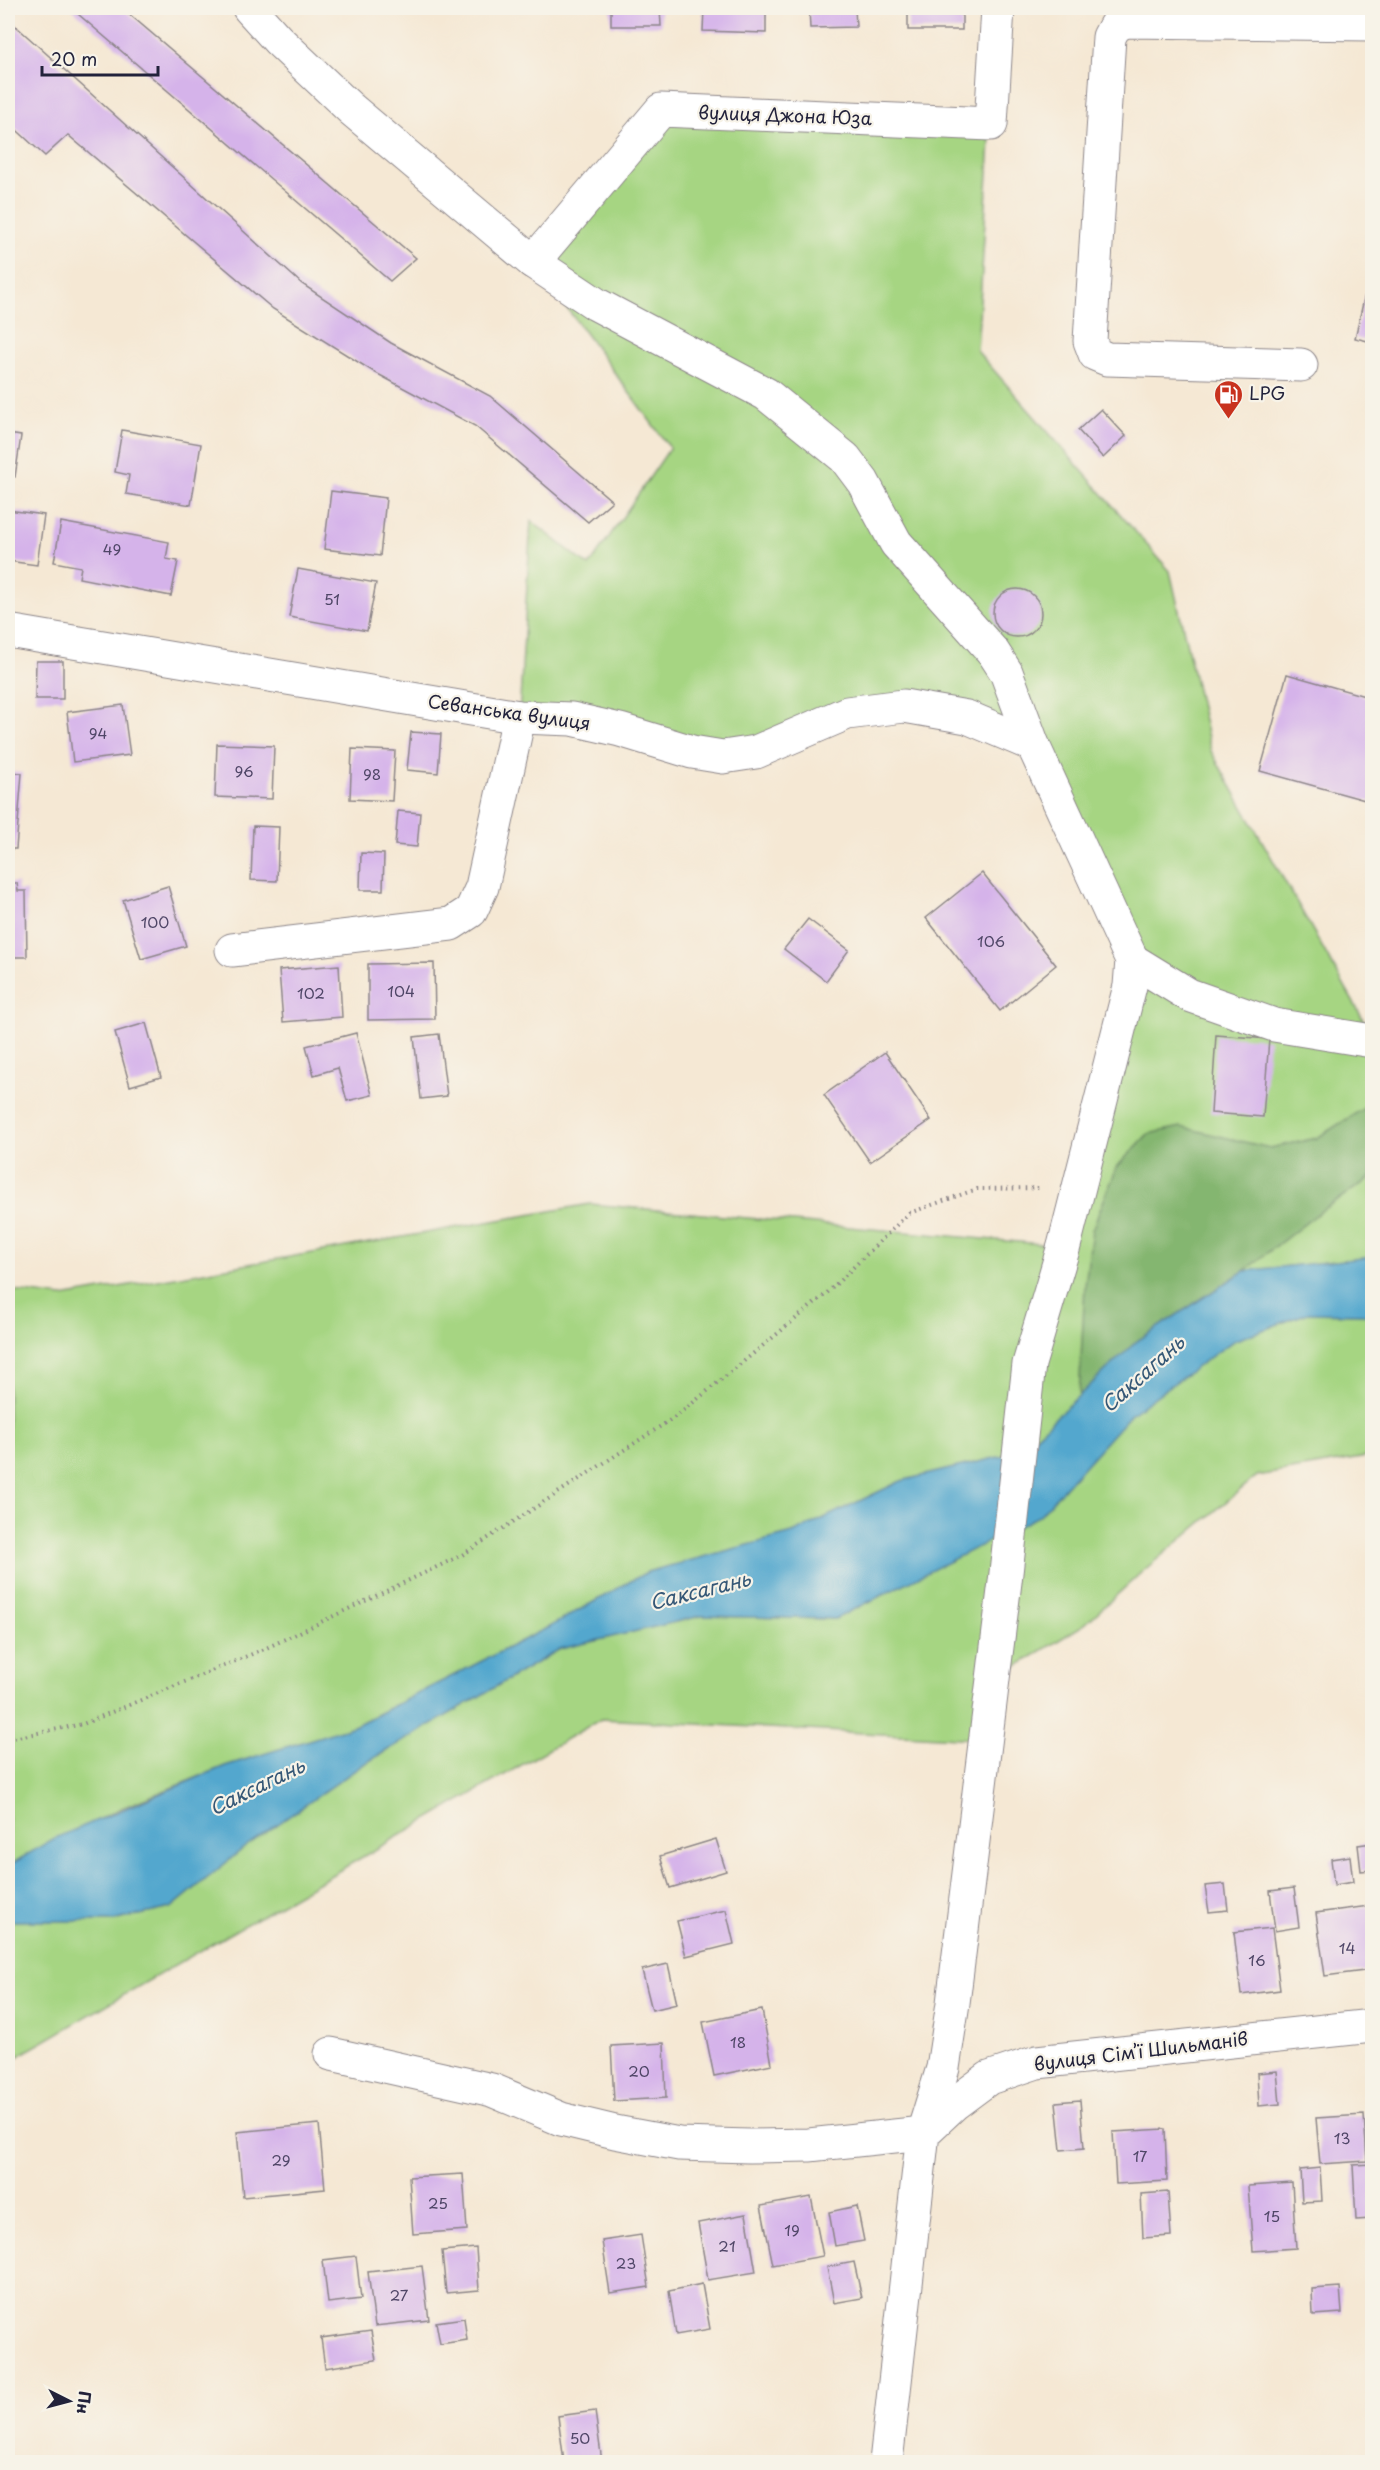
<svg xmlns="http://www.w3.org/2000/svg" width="1380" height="2470" font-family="'Playpen Sans',sans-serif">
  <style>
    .green { fill: #a6d582; stroke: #647c5e; stroke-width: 1.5 }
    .forest { fill: #84b670; stroke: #536c56; stroke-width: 1.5 }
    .water { fill: #52a7ce; stroke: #3a6484; stroke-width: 1.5 }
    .building { fill: #d5b3ea }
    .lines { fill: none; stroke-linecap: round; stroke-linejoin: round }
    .minor-casing { stroke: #8c8588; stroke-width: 35 }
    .path { stroke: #8c8588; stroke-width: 4; stroke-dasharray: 1.5 4.5; stroke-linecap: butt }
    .minor { stroke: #fff; stroke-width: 33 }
    .labels { text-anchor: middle; stroke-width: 4.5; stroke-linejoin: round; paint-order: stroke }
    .number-label { font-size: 15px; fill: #4f4667 }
    .street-label { font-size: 18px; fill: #22223b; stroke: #f7f3e8 }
    .poi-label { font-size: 18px; fill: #22223b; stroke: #f7f3e8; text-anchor: start }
    .water-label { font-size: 20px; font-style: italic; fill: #355776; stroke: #f7f3e8 }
  </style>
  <rect width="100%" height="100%" fill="#f7f3e8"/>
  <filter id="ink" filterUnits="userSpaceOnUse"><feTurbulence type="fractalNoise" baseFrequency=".0167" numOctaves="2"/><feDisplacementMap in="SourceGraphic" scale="12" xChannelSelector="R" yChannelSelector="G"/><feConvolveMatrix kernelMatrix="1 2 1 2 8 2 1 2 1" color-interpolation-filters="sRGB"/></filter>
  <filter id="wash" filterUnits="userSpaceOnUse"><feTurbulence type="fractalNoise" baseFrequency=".008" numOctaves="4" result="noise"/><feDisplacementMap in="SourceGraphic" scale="24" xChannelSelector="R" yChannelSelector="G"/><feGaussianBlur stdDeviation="1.35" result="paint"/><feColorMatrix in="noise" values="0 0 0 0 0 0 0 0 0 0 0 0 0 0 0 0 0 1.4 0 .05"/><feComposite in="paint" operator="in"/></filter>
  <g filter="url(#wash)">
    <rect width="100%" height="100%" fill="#f5e8d4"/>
    <!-- green -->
    <g class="green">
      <polygon points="661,110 991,124 977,351 1170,571 1211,751 1372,1035 1372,1257 1244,1271 1137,1341 1019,1452 901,1481 793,1533 647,1572 549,1627 354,1726 225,1766 119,1809 8,1866 8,1290 62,1297 590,1204 1064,1246 1130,986 1033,745 904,706 756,752 519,717 531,521 589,566 670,448 533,262"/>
      <polygon points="1308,1313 1363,1314 1372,1318 1372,1456 1257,1476 1143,1571 1085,1624 1004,1674 996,1740 601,1719 8,2062 8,1921 112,1921 171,1908 245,1847 364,1764 560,1649 701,1616 835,1619 1039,1516 1131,1414 1233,1341"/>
    </g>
    <!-- forest -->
    <polygon class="forest" points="1372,1103 1372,1177 1325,1208 1244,1271 1137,1341 1079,1396 1085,1286 1092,1230 1117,1167 1148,1134 1181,1127 1270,1148 1317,1138"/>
    <!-- water -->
    <polygon class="water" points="1372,1257 1372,1318 1363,1314 1308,1313 1233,1341 1131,1414 1039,1516 835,1619 701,1616 560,1649 364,1764 245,1847 171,1908 112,1921 8,1921 8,1866 53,1839 225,1766 354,1726 549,1627 647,1572 793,1533 901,1481 1019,1452 1137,1341 1244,1271"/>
    <g id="blocks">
      <!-- building -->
      <g class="building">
        <polygon points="71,8 122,8 416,258 390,281"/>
        <polygon points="611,8 660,8 661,26 611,26"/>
        <polygon points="704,8 766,8 766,33 703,31"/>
        <polygon points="809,8 855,8 856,27 810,28"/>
        <rect x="908" y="8" width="54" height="22"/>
        <polygon points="8,19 302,284 391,343 490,396 612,501 588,522 475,426 374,372 273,309 68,135 45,156 8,122"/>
        <polygon points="1372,264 1372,342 1355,338"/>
        <polygon points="1101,409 1126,436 1103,458 1078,430"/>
        <polygon points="122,430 201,444 191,505 126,494 129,475 115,472"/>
        <polygon points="8,434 21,436 15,477 8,476"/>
        <polygon points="331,491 386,498 380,556 324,549"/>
        <polygon points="8,510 44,515 37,565 8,561"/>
        <polygon points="61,522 169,542 166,559 178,561 171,596 79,578 81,567 54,562"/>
        <polygon points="298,569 376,583 367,631 289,617"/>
        <circle cx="1017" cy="613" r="24"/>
        <polygon points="36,661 63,661 63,699 35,699"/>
        <polygon points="1287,674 1372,698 1372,802 1260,771"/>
        <polygon points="123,705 130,755 73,762 67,712"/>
        <polygon points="411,732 441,734 438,773 407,770"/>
        <polygon points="217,744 274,746 272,799 215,797"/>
        <polygon points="352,749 395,751 392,801 350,799"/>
        <polygon points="8,772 22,773 16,849 8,849"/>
        <polygon points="398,811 420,813 417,847 395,845"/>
        <polygon points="253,826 279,827 277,881 251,880"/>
        <polygon points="361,853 384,854 383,890 360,890"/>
        <polygon points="982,873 1056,965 1000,1011 926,918"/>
        <polygon points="8,883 17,883 18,891 26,891 27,957 8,957"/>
        <polygon points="168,886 186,946 141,959 123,900"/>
        <polygon points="808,919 849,950 826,981 784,949"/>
        <polygon points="434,963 435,1019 368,1020 368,964"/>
        <polygon points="339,965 342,1017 283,1022 279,970"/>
        <polygon points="146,1023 161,1077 130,1086 115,1032"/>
        <polygon points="356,1033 372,1095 347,1101 338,1068 314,1075 306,1046"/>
        <polygon points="439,1034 447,1096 421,1099 414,1037"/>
        <polygon points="1216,1035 1269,1039 1263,1117 1211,1113"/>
        <polygon points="885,1052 931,1120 870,1162 824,1095"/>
        <polygon points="716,1839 726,1871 670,1888 660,1856"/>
        <polygon points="1372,1843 1372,1870 1361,1871 1358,1845"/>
        <polygon points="1350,1856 1353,1882 1334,1885 1331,1859"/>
        <polygon points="1225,1884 1228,1910 1209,1912 1205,1886"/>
        <polygon points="1294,1888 1299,1927 1275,1931 1270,1891"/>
        <polygon points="1369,1906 1372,1929 1372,1970 1325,1976 1316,1913"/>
        <polygon points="726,1910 734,1944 686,1956 677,1921"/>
        <polygon points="1272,1928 1280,1990 1241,1995 1234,1932"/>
        <polygon points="668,1964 677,2004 652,2010 642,1970"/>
        <polygon points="762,2010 772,2064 714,2076 703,2022"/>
        <polygon points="664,2043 666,2098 614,2101 611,2046"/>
        <polygon points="1277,2071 1280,2104 1259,2106 1257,2073"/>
        <polygon points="1080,2100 1084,2148 1061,2150 1056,2102"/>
        <polygon points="1364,2115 1367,2161 1320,2164 1316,2118"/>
        <polygon points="319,2124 325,2189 243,2197 237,2132"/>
        <polygon points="1165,2129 1167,2181 1116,2184 1113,2132"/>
        <polygon points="1372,2164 1372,2219 1356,2220 1353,2165"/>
        <polygon points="1320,2168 1322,2201 1302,2202 1300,2170"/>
        <polygon points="463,2174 467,2230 413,2234 409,2177"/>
        <polygon points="1292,2183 1296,2248 1253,2251 1248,2186"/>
        <polygon points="1168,2192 1171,2236 1143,2238 1141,2194"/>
        <polygon points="811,2197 823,2256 773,2265 761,2206"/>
        <polygon points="857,2206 864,2241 835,2246 829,2212"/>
        <polygon points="746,2214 756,2272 708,2280 698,2223"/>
        <polygon points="641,2235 649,2287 610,2293 602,2241"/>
        <polygon points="476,2248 479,2290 446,2293 442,2251"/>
        <polygon points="356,2256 361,2299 328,2303 323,2260"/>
        <polygon points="854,2262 862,2298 834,2303 827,2267"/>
        <polygon points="422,2266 429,2320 375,2326 368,2272"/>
        <polygon points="702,2284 710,2329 676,2335 669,2291"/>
        <polygon points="1340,2287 1342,2313 1313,2315 1312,2289"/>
        <polygon points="464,2318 467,2340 440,2344 436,2322"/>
        <polygon points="371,2331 376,2360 325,2368 321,2338"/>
        <polygon points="595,2411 602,2462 564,2462 558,2416"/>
      </g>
    </g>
  </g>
  <g filter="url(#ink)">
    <use href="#blocks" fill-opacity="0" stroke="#8c8588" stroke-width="1.5"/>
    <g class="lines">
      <defs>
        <g id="minor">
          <polyline points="249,8 278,40 351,109 533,262 596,304 766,394 845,458 863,482 896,543 993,652 1006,672 1033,745 1132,960 1130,986 1064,1246 1029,1364 1005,1582 953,2003 943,2068 923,2133 886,2462"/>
          <polyline points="533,262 661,110 991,124 998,8"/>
          <polyline points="1301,365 1107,359 1095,354 1090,341 1109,37 1115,26 1126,21 1372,24"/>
          <polyline points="8,631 519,717 572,719 620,730 692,752 723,757 756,752 847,713 904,706 967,717 1033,745"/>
          <polyline points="232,950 451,924 471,911 482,887 519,717"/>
          <polyline points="1132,960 1189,995 1274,1025 1372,1041"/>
          <polyline points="331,2054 492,2090 561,2119 615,2132 679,2144 749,2146 809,2145 923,2133 954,2104 989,2078 1037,2062 1372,2026"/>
        </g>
      </defs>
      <!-- minor casing -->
      <use href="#minor" class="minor-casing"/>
      <!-- path -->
      <polyline class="path" points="8,1739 83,1724 262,1650 462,1555 678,1415 826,1294 909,1213 977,1189 1042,1188"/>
      <!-- minor -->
      <use href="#minor" class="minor"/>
    </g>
  </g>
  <!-- icons -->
  <defs>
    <symbol id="fuel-pin" viewBox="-11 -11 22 30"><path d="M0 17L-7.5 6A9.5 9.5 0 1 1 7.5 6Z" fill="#c8321e" stroke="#f7f3e8"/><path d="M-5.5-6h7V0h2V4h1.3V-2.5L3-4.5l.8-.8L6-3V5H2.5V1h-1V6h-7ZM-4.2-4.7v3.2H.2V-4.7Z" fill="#fff"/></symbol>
  </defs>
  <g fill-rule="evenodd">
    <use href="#fuel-pin" x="1212" y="378" width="33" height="45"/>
  </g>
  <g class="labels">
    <!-- number labels -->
    <g class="number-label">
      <text x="112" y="555">49</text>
      <text x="332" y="605">51</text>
      <text x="98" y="739">94</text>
      <text x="244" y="777">96</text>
      <text x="372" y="780">98</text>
      <text x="155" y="928">100</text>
      <text x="991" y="947">106</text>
      <text x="401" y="997">104</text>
      <text x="311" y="999">102</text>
      <text x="1347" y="1954">14</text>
      <text x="1257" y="1966">16</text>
      <text x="738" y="2048">18</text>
      <text x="639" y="2077">20</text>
      <text x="1342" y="2144">13</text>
      <text x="1140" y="2162">17</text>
      <text x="281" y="2166">29</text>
      <text x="438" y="2209">25</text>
      <text x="1272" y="2222">15</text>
      <text x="792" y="2236">19</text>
      <text x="727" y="2252">21</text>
      <text x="626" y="2269">23</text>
      <text x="399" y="2301">27</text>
      <text x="580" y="2444">50</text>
    </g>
    <!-- street labels -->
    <g class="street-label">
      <text transform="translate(785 116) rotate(2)" y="6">вулиця Джона Юза</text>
      <text transform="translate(509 713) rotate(8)" y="6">Севанська вулиця</text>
      <text transform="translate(1141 2052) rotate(-7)" y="6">вулиця Сімʼї Шильманів</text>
    </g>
    <!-- poi labels -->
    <g class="poi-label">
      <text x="1249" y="400">LPG</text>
    </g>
    <!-- water labels -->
    <g class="water-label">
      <text transform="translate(1143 1374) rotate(-42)" y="7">Саксагань</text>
      <text transform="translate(700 1591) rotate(-14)" y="7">Саксагань</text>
      <text transform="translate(257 1787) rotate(-26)" y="7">Саксагань</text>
    </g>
  </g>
  <!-- margin -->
  <rect width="1380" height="2470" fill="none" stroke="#f7f3e8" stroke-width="30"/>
  <!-- north arrow -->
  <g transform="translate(69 2401) rotate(96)" stroke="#f7f3e8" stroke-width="4.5" paint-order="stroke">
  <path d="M0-4.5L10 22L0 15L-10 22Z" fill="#22223b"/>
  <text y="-9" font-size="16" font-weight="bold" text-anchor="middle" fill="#22223b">Пн</text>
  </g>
  <!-- scale -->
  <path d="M42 66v9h116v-9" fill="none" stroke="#22223b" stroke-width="3"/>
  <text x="51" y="66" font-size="18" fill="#22223b" stroke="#f7f3e8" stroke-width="4.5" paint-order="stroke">20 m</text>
</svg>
